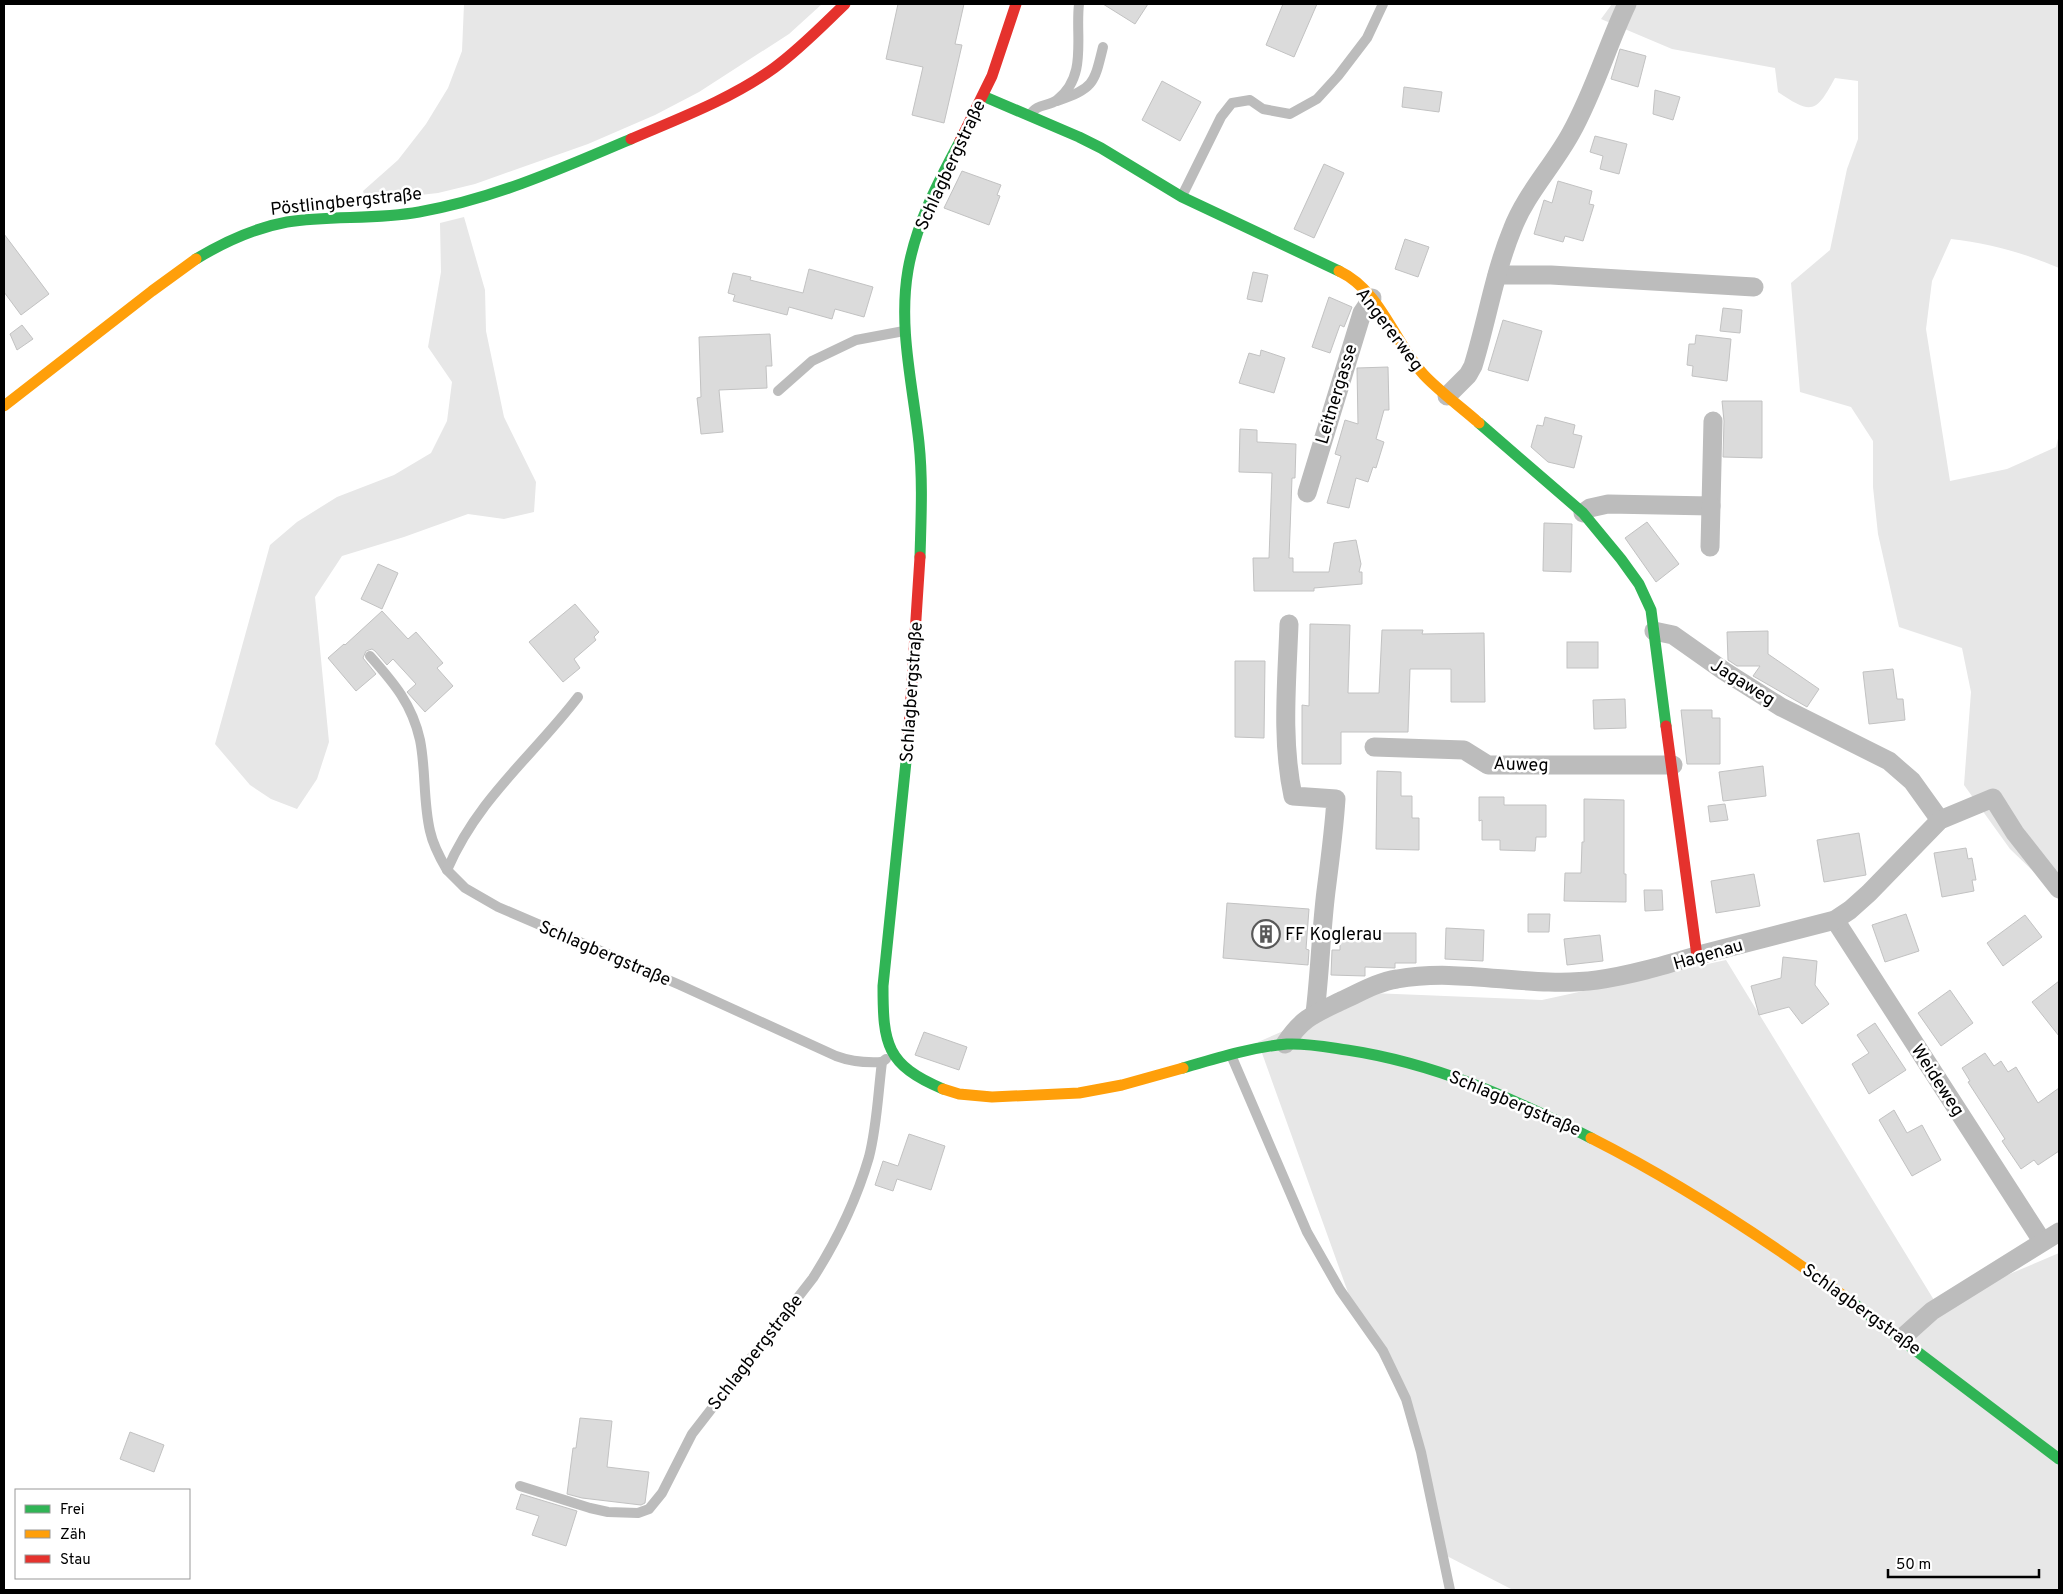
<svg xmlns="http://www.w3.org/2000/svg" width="2063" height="1594" font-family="Overpass,sans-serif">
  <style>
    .green { fill: #e7e7e7 }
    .building { fill: #dbdbdb; stroke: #c2c2c2 }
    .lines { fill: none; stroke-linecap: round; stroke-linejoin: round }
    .lane { stroke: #bcbcbc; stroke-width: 10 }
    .street { stroke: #bcbcbc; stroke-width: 19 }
    .fast { stroke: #30b455; stroke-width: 11 }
    .slow { stroke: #ff9f0a; stroke-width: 11 }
    .jam { stroke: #e5322d; stroke-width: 11 }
    .labels { text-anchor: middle; stroke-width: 5; stroke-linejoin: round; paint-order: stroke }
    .street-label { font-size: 18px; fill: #000; stroke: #fff }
    .poi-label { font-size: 18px; fill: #000; stroke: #fff; text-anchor: start }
  </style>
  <rect width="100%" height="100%" fill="#fff"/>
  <!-- green -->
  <g class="green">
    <polygon points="464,4 822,4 789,34 699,92 655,115 588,144 475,184 438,193 366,201 363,191 398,160 426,124 448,88 462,51"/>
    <path d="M1612,4H2059V268C2024,253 1989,243 1951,239L1932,281L1926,329L1950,481L2007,469L2056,447L2059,434V896L2010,849L1964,785L1971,692L1962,648L1899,627L1878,534L1873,487V441L1851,407L1800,392L1791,283L1830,250L1847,169L1858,139V81L1835,78C1816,113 1812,115 1778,92L1775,68L1672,49L1601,19Z"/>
    <polygon points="464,217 485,290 486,331 504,417 536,482 534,512 504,519 468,514 404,537 342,556 315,597 329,742 317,779 297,809 271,799 250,785 215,744 270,545 297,522 337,497 394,475 431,453 447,421 452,382 428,347 441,272 440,223"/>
    <polygon points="1726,960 1937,1305 2059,1253 2059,1590 1513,1590 1443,1554 1404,1404 1350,1298 1258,1042 1371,993 1542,1000"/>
  </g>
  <!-- building -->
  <g class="building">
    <polygon points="898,4 964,4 955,44 962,45 944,123 912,115 923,67 886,59"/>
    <polygon points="1103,4 1148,4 1135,24"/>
    <polygon points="1283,4 1317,4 1294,57 1266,45"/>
    <polygon points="1620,49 1646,56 1638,87 1611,79"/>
    <polygon points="1162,81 1201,102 1180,141 1142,120"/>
    <polygon points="1404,87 1442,92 1439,112 1402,107"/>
    <polygon points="1655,90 1680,97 1673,120 1653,114"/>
    <polygon points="1595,136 1627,144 1619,174 1600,169 1603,156 1590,152"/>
    <polygon points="1324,164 1344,173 1314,238 1294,229"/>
    <polygon points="962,171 1001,185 997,195 1000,196 989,225 944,208"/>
    <polygon points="1558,181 1592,191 1589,204 1594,205 1583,241 1565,236 1563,242 1534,234 1544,200 1552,203"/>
    <polygon points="4,234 49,294 21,315 4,292"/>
    <polygon points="1405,239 1429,247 1418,277 1395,269"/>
    <polygon points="809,269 873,287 864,317 835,309 832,319 789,307 787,315 733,301 735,295 728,293 733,273 751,277 750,280 803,293"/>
    <polygon points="1253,272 1268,275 1262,302 1247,299"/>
    <polygon points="1329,297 1352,307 1344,327 1340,325 1330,353 1312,347"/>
    <polygon points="1723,308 1742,310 1740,333 1720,331"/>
    <polygon points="1503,320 1542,331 1528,381 1488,370"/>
    <polygon points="22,325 33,339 17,350 10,334"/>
    <polygon points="770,334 772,366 766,366 767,388 719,390 723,432 701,434 697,398 701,397 699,337"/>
    <polygon points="1696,335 1731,339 1727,381 1692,376 1693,366 1687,365 1689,344 1695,344"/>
    <polygon points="1261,350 1285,358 1274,393 1239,383 1249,353 1260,356"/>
    <polygon points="1388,367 1389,410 1384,410 1376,439 1384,442 1376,468 1373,467 1368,482 1356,478 1349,508 1327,503 1341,456 1335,454 1345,420 1358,424 1357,368"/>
    <polygon points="1722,401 1762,401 1762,458 1723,457 1724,421"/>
    <polygon points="1545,417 1575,425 1573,434 1582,436 1574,468 1548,462 1531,447 1537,425 1543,426"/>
    <polygon points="1240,429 1257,430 1257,442 1296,444 1295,478 1292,478 1289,558 1293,558 1293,572 1329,572 1334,543 1356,540 1361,564 1359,572 1362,572 1362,584 1314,588 1314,591 1254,591 1253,558 1269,558 1272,473 1239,472"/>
    <polygon points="1647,522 1679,564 1656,582 1625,538"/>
    <polygon points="1544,523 1572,524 1571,572 1543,571"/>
    <polygon points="378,564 398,573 382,609 361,599"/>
    <polygon points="575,604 599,632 594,637 596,640 574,659 580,668 563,682 529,642"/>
    <polygon points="382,611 408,639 416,632 443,663 437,668 453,686 425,712 407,692 416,684 393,659 387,665 375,651 372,649 366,651 363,658 376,674 356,691 328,658 344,644 345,645"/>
    <polygon points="1310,624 1350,625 1348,693 1379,693 1382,630 1423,630 1422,634 1484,633 1485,702 1451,702 1451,669 1410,669 1408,732 1341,732 1341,764 1302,764 1302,705 1309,706"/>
    <polygon points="1768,631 1768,654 1819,689 1807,707 1753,676 1760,666 1737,666 1728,660 1727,632"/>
    <rect x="1567" y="642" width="31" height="26"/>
    <polygon points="1235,661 1265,661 1264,738 1235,737"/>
    <polygon points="1893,669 1897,699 1903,699 1905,720 1869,724 1863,672"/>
    <polygon points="1625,699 1626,728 1594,729 1593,700"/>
    <polygon points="1681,710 1712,710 1712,718 1720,718 1720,764 1687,764"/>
    <polygon points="1763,766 1766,796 1723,801 1719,772"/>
    <polygon points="1377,771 1401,772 1401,796 1412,796 1412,818 1419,818 1419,850 1376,849"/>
    <polygon points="1479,797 1504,797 1504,805 1546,805 1546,837 1536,837 1535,851 1500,850 1500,840 1482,840 1482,820 1479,821"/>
    <polygon points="1584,799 1624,800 1624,874 1626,874 1626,902 1564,901 1565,873 1581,873 1582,842 1584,842"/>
    <polygon points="1725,804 1728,820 1710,822 1708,806"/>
    <polygon points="1859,833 1866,875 1824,882 1817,840"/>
    <polygon points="1966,848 1968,859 1972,858 1976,880 1972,880 1974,891 1942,897 1934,853"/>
    <polygon points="1754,874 1760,906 1716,913 1711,881"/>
    <polygon points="1644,890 1662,890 1663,910 1645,911"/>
    <polygon points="1227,903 1309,909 1306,949 1309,950 1308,965 1223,958"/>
    <polygon points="1528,914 1550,914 1549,932 1528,932"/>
    <polygon points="1906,914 1919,951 1885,962 1872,925"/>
    <polygon points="2025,915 2042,937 2003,966 1987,943"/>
    <polygon points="1446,928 1484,930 1483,961 1445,959"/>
    <polygon points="1340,930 1365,930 1366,933 1416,933 1416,963 1395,963 1395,968 1365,967 1365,976 1331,975 1332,950 1340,950"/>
    <polygon points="1600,935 1603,961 1567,965 1564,939"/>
    <polygon points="1783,957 1817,961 1815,985 1829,1004 1802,1024 1789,1007 1759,1015 1751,986 1781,978"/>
    <polygon points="2059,981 2059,1036 2032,1002"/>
    <polygon points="1950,990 1973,1023 1941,1046 1918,1013"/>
    <polygon points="1875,1023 1906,1070 1869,1094 1852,1064 1869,1053 1857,1035"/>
    <polygon points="924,1032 967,1047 959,1070 915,1055"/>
    <polygon points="1985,1053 1994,1066 2001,1061 2008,1072 2016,1067 2038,1103 2059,1088 2059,1151 2038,1165 2034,1160 2021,1169 2002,1141 2005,1139 1968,1082 1970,1081 1962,1068"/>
    <polygon points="1894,1110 1907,1133 1922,1125 1941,1160 1912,1176 1879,1120"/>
    <polygon points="909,1134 945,1146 931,1190 897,1179 893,1191 875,1185 883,1161 898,1166"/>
    <polygon points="580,1418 612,1421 607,1467 649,1472 645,1503 641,1505 582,1498 567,1494 573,1448 576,1448"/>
    <polygon points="130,1432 164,1445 154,1472 120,1459"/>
    <polygon points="521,1494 577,1511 566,1546 532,1535 539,1516 516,1509"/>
  </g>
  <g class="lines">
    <!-- lane -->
    <g class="lane">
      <path d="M1057,101C1094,88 1094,84 1103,47"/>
      <path d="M1030,115C1037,103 1048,107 1057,100C1088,76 1075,37 1079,4"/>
      <polyline points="1182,196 1221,117 1232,103 1250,100 1263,109 1290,114 1317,99 1338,76 1367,38 1383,4"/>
      <polyline points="778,391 812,361 856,340 904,331"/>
      <path d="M370,656C394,683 412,704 420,740C426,770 423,801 430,831C433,845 440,858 447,870"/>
      <path d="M578,697C532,757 478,798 447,870L465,888L498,907L680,985L836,1056C852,1062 865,1063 882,1062"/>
      <polyline points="1231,1055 1307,1232 1340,1290 1383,1351 1406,1399 1421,1452 1450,1590"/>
      <path d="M520,1486L590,1508L608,1512L638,1513L649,1509L662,1493L692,1434L813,1278C836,1242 857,1198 869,1157C877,1126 878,1093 882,1062L886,1059"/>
    </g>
    <!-- street -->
    <g class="street">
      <polyline points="1497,275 1551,275 1754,287"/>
      <path d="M1447,396L1468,375L1473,366C1487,321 1494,274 1512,230C1525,195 1553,166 1571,133C1594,92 1607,46 1627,4"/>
      <polyline points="1307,493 1362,313 1372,298"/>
      <polyline points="1583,513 1590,508 1608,504 1711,506 1713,421"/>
      <polyline points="1710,547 1711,506"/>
      <path d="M1289,624C1287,681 1281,740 1293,796L1336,799C1334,830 1330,860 1326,891C1321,932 1320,972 1315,1013"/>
      <polyline points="1654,631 1673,635 1724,671 1781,707 1889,761 1912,781 1940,820"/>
      <polyline points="1374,747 1464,750 1488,765 1673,765"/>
      <polyline points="1835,920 2042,1241"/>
      <path d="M1285,1044C1302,1018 1314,1014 1341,1001C1359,993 1377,982 1397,979C1463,967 1530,989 1597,980C1632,975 1665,965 1699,955C1744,943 1790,932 1835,920L1850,910L1869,893L1940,820L1993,798L2015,833L2059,889"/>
      <polyline points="1903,1337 1932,1311 2059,1232"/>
    </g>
    <!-- fast -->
    <g class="fast">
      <polyline points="983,96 1079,137 1101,148 1182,197 1339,271"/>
      <path d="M196,259C224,242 254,228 287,222C331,215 375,220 419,212C493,199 563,168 631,139"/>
      <polyline points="1479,423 1583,513 1621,559 1639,584 1651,610 1666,726"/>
      <path d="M920,557C921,519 923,481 919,443C913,386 898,328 908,270C916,224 938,182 960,141"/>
      <path d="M908,742L883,986C883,1044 886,1065 943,1089"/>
      <path d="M1183,1068C1217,1058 1252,1047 1287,1044C1307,1043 1327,1047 1347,1050C1434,1063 1513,1098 1591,1138"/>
      <polyline points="1845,1297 2059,1459"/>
    </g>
    <!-- slow -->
    <g class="slow">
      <path d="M1339,271C1381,291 1394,342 1424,375C1440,392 1461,407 1479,423"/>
      <polyline points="4,406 152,291 196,259"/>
      <polyline points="943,1089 959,1094 992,1097 1079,1093 1122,1085 1183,1068"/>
      <path d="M1591,1138C1680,1183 1764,1238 1845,1297"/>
    </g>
    <!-- jam -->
    <g class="jam">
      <path d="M631,139C680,118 731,99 774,68C800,49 822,26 845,4"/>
      <polyline points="960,141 992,76 1016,4"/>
      <polyline points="1666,726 1697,956"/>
      <polyline points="908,742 920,557"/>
    </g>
  </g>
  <!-- icons -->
  <defs>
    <symbol id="building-ring" viewBox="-11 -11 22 22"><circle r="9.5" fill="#fff" stroke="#595959" stroke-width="1.5"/><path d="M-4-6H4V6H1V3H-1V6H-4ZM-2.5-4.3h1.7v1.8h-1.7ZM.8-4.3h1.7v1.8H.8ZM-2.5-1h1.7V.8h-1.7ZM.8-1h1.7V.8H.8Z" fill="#595959"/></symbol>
  </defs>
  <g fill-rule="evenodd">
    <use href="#building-ring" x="1250" y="918" width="32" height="32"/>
  </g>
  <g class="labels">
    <!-- street labels -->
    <g class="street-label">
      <text transform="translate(950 165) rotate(-65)" y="6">Schlagbergstraße</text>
      <text transform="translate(346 201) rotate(-6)" y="6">Pöstlingbergstraße</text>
      <text transform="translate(1390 329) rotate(53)" y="6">Angererweg</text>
      <text transform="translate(1336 394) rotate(-73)" y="6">Leitnergasse</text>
      <text transform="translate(1743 682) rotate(32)" y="6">Jagaweg</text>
      <text transform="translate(911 692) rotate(-86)" y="6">Schlagbergstraße</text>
      <text transform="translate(1521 764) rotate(2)" y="6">Auweg</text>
      <text transform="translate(605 953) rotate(23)" y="6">Schlagbergstraße</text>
      <text transform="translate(1708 954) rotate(-16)" y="6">Hagenau</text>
      <text transform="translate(1938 1080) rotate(57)" y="6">Weideweg</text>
      <text transform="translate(1515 1103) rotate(23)" y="6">Schlagbergstraße</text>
      <text transform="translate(1862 1309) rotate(36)" y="6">Schlagbergstraße</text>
      <text transform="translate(755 1352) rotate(-52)" y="6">Schlagbergstraße</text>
    </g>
    <!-- poi labels -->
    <g class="poi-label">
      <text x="1285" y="940">FF Koglerau</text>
    </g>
  </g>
  <!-- border -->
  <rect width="2063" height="1594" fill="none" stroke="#000000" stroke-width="10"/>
  <!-- legend -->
  <rect x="15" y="1489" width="175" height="90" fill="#ffffff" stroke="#999999"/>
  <rect x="25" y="1505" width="25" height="8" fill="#30b455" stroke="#999999"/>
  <text x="60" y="1514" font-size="15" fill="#000000">Frei</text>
  <rect x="25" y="1530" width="25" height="8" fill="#ff9f0a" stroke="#999999"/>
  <text x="60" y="1539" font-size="15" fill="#000000">Zäh</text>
  <rect x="25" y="1555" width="25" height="8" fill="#e5322d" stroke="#999999"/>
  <text x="60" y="1564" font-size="15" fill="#000000">Stau</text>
  <!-- scale -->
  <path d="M1888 1569v8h151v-8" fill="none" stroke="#000000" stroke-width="2.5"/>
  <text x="1896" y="1569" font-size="15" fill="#000000" stroke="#ffffff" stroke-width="4" paint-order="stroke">50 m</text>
</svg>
